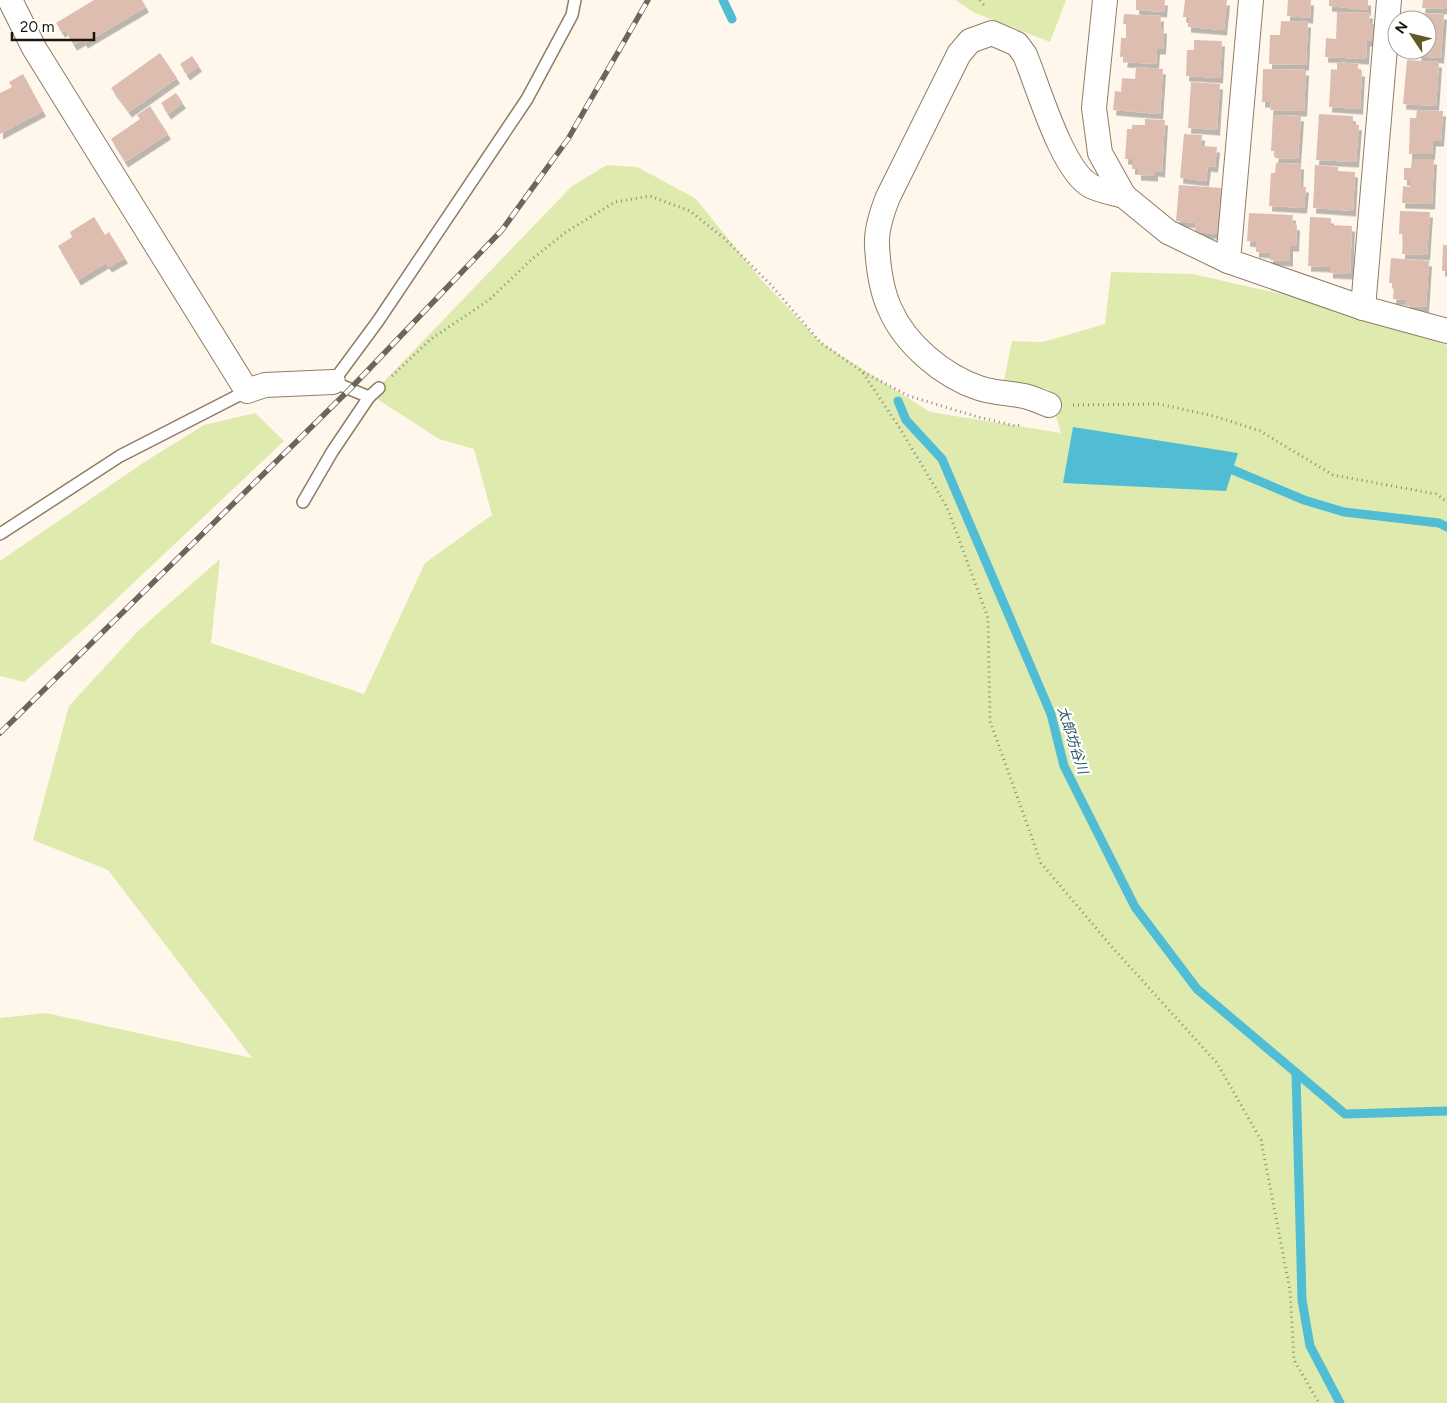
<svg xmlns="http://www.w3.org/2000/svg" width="1447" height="1403" font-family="Figtree,'Noto Sans JP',sans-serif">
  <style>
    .green { fill: #dfeaaf }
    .water { fill: #50bdd5 }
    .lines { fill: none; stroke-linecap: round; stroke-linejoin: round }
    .stream { stroke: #50bdd5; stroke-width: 9 }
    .building { fill: #debdb1; filter: url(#shadow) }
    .service-casing { stroke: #8f7d65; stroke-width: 14 }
    .minor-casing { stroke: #8f7d65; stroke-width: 26 }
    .path { stroke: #90897f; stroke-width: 3; stroke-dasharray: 1 4; stroke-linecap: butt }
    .service { stroke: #fff; stroke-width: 11 }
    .minor { stroke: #fff; stroke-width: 24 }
    .rail-casing { stroke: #6b655a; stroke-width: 5.5 }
    .rail { stroke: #fff; stroke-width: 4; stroke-dasharray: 11; stroke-linecap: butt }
    .labels { text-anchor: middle; stroke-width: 4.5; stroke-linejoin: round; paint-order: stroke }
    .water-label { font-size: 14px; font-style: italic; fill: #2b5a65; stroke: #fff }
  </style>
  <defs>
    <filter id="shadow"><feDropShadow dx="3" dy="5.5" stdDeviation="0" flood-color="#0004"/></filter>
  </defs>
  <rect width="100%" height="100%" fill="#fff7ec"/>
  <!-- green -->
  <g class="green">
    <polygon points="955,0 1066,0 1050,42 975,13"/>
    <polygon points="607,165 637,167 695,198 760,278 820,342 930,412 1061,433 1048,389 1004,380 1012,341 1043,342 1105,324 1111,272 1193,274 1307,300 1447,345 1447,1403 0,1403 0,1018 46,1013 252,1058 108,870 33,840 69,706 139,630 220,559 211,643 364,694 425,563 492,515 474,449 439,439 371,395 572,186"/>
    <polygon points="255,413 284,441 93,621 24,682 0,676 0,561 143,463 204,425"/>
  </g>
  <!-- water -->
  <polygon class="water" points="1073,427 1238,453 1226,491 1063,483"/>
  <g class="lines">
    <!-- stream -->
    <g class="stream">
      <polyline points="723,0 732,19"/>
      <polyline points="898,401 906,420 942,459 1051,714 1064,766 1135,907 1197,989 1345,1114 1447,1111"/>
      <polyline points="1233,470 1304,500 1344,512 1439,523 1447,527"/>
      <polyline points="1296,1073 1302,1300 1310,1346 1340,1403"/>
    </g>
  </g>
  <!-- building -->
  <g class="building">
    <polygon points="94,0 142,0 146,7 85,43 83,40 74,45 65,30 62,32 56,23"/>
    <polygon points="1136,0 1165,0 1164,12 1136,10"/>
    <polygon points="1185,0 1227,0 1224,30 1188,27 1188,17 1183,17"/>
    <polygon points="1288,0 1311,0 1310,18 1287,16"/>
    <polygon points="1329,0 1368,0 1368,10 1329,6"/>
    <polygon points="1423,0 1447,0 1447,9 1422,8"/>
    <polygon points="1337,12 1370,13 1369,23 1375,24 1373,41 1367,41 1366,59 1325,57 1326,38 1336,39"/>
    <polygon points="1411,13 1444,14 1441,58 1418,56 1419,50 1427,50 1427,20 1410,20"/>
    <polygon points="1124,14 1161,16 1160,28 1164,28 1163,49 1157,49 1156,64 1124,62 1125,57 1120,57 1121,38 1126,38 1126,24 1123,24"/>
    <polygon points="1281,21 1308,22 1306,65 1269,64 1270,35 1280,35"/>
    <polygon points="1194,40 1222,41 1220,78 1186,76 1187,50 1194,50"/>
    <polygon points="160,53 177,78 129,112 111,88"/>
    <polygon points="192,56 199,66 187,75 180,64"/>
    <polygon points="1407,60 1439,62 1436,106 1403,104"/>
    <polygon points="1337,62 1358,64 1358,71 1362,71 1360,109 1329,107 1331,69 1337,70"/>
    <polygon points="1136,67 1163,69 1160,114 1113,110 1115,91 1121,92 1122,78 1135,79"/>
    <polygon points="1263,69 1306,70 1304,111 1270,110 1271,102 1262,102"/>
    <polygon points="23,74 43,111 0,134 0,93 12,87 9,82"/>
    <polygon points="1191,82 1220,84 1217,130 1188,128"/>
    <polygon points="176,93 183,103 168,114 161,103"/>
    <polygon points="150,106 168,134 125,162 111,139 140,119 137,115"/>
    <polygon points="1417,110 1443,111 1441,141 1433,141 1432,154 1409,154 1410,118 1416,118"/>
    <polygon points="1319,114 1353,116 1353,124 1359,125 1356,162 1316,160"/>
    <polygon points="1273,115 1301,116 1298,159 1275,158 1276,151 1271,151"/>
    <polygon points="1145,119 1165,120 1162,172 1155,171 1155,176 1138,175 1138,169 1132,169 1132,159 1125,159 1127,129 1132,129 1132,125 1145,125"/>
    <polygon points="1184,134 1202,135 1201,146 1217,147 1215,167 1208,166 1206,181 1180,178"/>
    <polygon points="1412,159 1434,159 1432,204 1402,203 1403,186 1410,187 1410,180 1404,180 1404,168 1411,168"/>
    <polygon points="1276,163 1301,164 1300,187 1306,187 1304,208 1269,206 1271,173 1275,173"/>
    <polygon points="1315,165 1338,167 1338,171 1355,172 1353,211 1313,208"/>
    <polygon points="1179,185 1221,188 1217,234 1195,232 1196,223 1176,221"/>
    <polygon points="1400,211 1430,212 1427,255 1402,254 1403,234 1399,234"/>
    <polygon points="1249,213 1293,215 1292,224 1297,225 1296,246 1290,246 1290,261 1270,260 1270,253 1256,252 1256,242 1247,241"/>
    <polygon points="94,217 105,235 109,232 125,258 109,267 106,263 78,280 58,246 72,237 70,232"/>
    <polygon points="1310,217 1331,218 1331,225 1352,226 1350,274 1330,273 1330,267 1308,266"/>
    <polygon points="1443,245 1447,245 1447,271 1442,271"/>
    <polygon points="1391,258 1429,261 1426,307 1406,306 1406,300 1393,299 1394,283 1389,283"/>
  </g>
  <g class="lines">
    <defs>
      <g id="service">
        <polyline points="379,388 369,397 333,382 378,321 527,99 572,15 575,0"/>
        <polyline points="303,502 332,452 369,397"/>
        <polyline points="0,534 120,456 247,391"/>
      </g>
      <g id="minor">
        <polyline points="10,0 34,48 247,391 265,385 333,382"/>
        <polyline points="1105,0 1094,108 1100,153 1124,196 1168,232 1228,261 1363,308 1447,331"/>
        <polyline points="1228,261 1251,0"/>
        <polyline points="1363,308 1389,0"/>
        <path d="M1049,405C1041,402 1033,398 1024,396C1010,393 993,393 979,388C943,376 905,344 890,309C881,290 878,265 877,245C876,229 882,212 888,197L959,54L970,41L992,33L1017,44L1025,55C1038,86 1062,171 1091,186C1101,191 1114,193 1124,196"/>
      </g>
    </defs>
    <!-- service casing -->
    <use href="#service" class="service-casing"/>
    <!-- minor casing -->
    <use href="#minor" class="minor-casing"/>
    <!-- path -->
    <g class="path">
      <polyline points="980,0 986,8"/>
      <polyline points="863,373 899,427 947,507 988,618 990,721 1041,863 1112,947 1217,1063 1261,1140 1290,1290 1294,1360 1319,1403"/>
      <polyline points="392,376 431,339 489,300 531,260 566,232 615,202 650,196 690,211 725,239 771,285 821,343 863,372 909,396 978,417 1016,426 1023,424"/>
      <polyline points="1073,405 1159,404 1214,416 1260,431 1333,475 1436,494 1447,502"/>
    </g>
    <!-- service -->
    <use href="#service" class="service"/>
    <!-- minor -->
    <use href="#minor" class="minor"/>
    <defs>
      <polyline id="rail" points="0,733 350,389 502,230 568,139 648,0"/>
    </defs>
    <!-- rail casing -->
    <use href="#rail" class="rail-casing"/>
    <!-- rail -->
    <use href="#rail" class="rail"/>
  </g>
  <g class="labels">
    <!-- water labels -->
    <g class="water-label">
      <text transform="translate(1073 740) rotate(72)" y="5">太郎坊谷川</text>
    </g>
  </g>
  <!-- north arrow -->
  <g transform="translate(1412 35) rotate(305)"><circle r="24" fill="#ffffff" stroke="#a4a19d"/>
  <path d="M0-4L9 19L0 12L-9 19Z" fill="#625a26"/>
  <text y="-8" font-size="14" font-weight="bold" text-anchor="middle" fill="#1b150b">N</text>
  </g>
  <!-- scale -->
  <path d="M12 32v8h82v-8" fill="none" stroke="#1b150b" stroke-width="2.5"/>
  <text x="20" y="32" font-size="15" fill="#1b150b" stroke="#ffffff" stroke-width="4" paint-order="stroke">20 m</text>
</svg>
